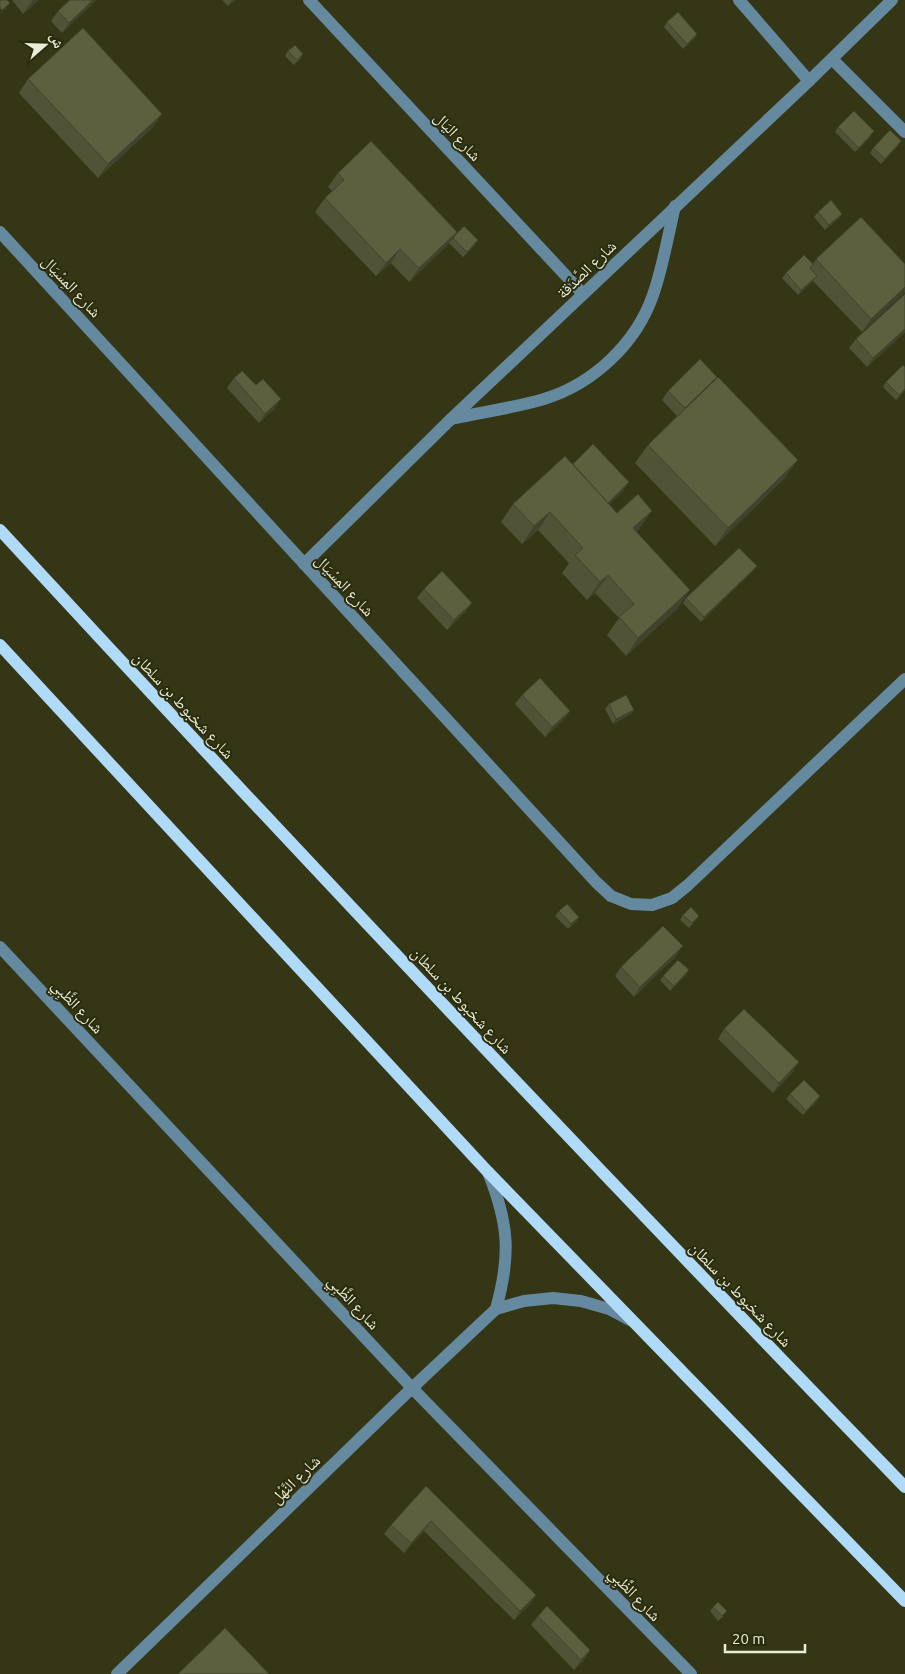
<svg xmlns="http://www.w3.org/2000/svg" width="905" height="1674" font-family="Ubuntu,'Noto Naskh Arabic',sans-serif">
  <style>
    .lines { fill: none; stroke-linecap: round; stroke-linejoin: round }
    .minor { stroke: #658aa0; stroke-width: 12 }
    .major { stroke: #afdbf8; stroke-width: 12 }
    .wall { fill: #505336 }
    .shaded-wall { fill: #41432c }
    .building { fill: #5d603f; stroke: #41432c }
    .labels { text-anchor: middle; stroke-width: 4; stroke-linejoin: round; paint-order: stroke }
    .street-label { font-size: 16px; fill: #eaecd9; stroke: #2a2c0c }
  </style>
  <rect width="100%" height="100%" fill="#343616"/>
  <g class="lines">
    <!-- minor -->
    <g class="minor">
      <polyline points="309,0 583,294"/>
      <polyline points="739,0 809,81"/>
      <polyline points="832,59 905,132"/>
      <polyline points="0,232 596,882 611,896 631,904 652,905 672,898 688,885 905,679"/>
      <path d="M451,419C482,412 514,408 544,399C593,384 636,344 653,295C663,267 668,235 675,206"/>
      <polyline points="304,564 451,419 809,81 892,0"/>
      <polyline points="0,947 412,1388 691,1674"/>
      <path d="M488,1172C509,1224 511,1255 496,1309"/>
      <polyline points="117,1674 412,1388 496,1309 524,1301 553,1298 581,1301 609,1309 630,1320"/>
    </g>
    <!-- major -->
    <g class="major">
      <path d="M0,530C298,853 600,1172 905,1487"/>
      <polyline points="0,645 488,1172 905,1601"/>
    </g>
  </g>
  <!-- wall -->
  <g class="wall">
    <polygon points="12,0 39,0 23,14"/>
    <polygon points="70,0 96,0 62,33 51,21 58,11"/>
    <polygon points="222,0 235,0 228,6"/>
    <polygon points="667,22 697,34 694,39 683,49 664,27"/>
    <polygon points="288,51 303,54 300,59 294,65 285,56"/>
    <polygon points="28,79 162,114 152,128 98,178 19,93"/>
    <polygon points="838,127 871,136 855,152 835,132"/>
    <polygon points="901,141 898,146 881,164 870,153 873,148"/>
    <polygon points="338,173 457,232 475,245 463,257 449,243 409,282 391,263 376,276 315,212 325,198 332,191 328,187"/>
    <polygon points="818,212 842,214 839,218 825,230 814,217"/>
    <polygon points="816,259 905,292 862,332 813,281 798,295 782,278 786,273 813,264"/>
    <polygon points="905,294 905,332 867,367 849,348 856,339"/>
    <polygon points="905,367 905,390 896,400 883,387 886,382"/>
    <polygon points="234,378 274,409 259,423 227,388"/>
    <polygon points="668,391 785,478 715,546 635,463 648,445 677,416 662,400"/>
    <polygon points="573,464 623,491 609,504 617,513 640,528 636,532 678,608 626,656 607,635 619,618 595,593 587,600 562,573 569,563 538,530 522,544 501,522 513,504"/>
    <polygon points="753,571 701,622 683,603 686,598"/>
    <polygon points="424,589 472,603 465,612 447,630 417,598"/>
    <polygon points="522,695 570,711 563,720 545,737 515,704"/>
    <polygon points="609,704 634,710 631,714 613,724 605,709"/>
    <polygon points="559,911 579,917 576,922 568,929 555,916"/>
    <polygon points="683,915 699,916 689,928 680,920"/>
    <polygon points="676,956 634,997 615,976 621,967"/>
    <polygon points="686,975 670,991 660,980 663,976"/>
    <polygon points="724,1029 793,1072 773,1093 718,1039"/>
    <polygon points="790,1094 820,1096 817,1101 803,1115 786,1099"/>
    <polygon points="426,1486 536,1595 530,1604 514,1620 424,1531 404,1553 384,1534 391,1525"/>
    <polygon points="713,1607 724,1616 718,1621 710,1611"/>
    <polygon points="538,1616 590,1650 584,1660 574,1670 531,1625"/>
  </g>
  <!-- shaded-wall -->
  <g class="shaded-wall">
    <polygon points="33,0 39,0 23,14"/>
    <polygon points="93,0 96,0 62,33 69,23"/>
    <polygon points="232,0 235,0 228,6"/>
    <polygon points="10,3 6,8 0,14 2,10"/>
    <polygon points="697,34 694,39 683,49 687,44"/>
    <polygon points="162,114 152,128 98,178 108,164"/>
    <polygon points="874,131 871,136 855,152 859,148"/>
    <polygon points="901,141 898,146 881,164 885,159"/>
    <polygon points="842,214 839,218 825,230 829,225"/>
    <polygon points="457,232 447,246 409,282 419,268"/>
    <polygon points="478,240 475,245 463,257 467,252"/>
    <polygon points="400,249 391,263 376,276 386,263"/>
    <polygon points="817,276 813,281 798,295 801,290"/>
    <polygon points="905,287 905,292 862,332 871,319"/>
    <polygon points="905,329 905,332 867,367 873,358"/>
    <polygon points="281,399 274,409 259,423 265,414"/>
    <polygon points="798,460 785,478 715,546 728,528"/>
    <polygon points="629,482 623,491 597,517 604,507"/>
    <polygon points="652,511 640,528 621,546 633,528"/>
    <polygon points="550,512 538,530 522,544 534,526"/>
    <polygon points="757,566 753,571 701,622 704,617"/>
    <polygon points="608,575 595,593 587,600 600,582"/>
    <polygon points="690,590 678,608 626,656 638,638"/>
    <polygon points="472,603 465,612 447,630 454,620"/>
    <polygon points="634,710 631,714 613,724 616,719"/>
    <polygon points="570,711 563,720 545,737 552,727"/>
    <polygon points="579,917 576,922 568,929 571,924"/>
    <polygon points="683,946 676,956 634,997 640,987"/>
    <polygon points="689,970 686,975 670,991 674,986"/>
    <polygon points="799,1062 793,1072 773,1093 779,1083"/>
    <polygon points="820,1096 817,1101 803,1115 806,1111"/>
    <polygon points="431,1521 424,1531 404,1553 411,1543"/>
    <polygon points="536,1595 530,1604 514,1620 520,1611"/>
    <polygon points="590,1650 584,1660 574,1670 581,1660"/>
  </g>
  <!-- building -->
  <g class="building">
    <polygon points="0,0 7,0 10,3 2,10 0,8"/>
    <polygon points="70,0 93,0 69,23 58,11"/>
    <polygon points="678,12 697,34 687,44 667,22"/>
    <polygon points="83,28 162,114 108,164 28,79"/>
    <polygon points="295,45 303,54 297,60 288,51"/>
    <polygon points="854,111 874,131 859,148 838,127"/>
    <polygon points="890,130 901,141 885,159 873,148"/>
    <polygon points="371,141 457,232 419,268 400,249 386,263 325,198 344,180 338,173"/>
    <polygon points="831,200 842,214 829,225 818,212"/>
    <polygon points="861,217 905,264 905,287 871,319 816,259"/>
    <polygon points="464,226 478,240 467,252 453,238"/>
    <polygon points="804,255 813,264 810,268 817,276 801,290 786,273"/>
    <polygon points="905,294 905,329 873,358 856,339"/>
    <polygon points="700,359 717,377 685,408 668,391"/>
    <polygon points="903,365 905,367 905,389 899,395 886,382"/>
    <polygon points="242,371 256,385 263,379 281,399 265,414 234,378"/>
    <polygon points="718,377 798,460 728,528 648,445"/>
    <polygon points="593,444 629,482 608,503 573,464"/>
    <polygon points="565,456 617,513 638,494 652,511 633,528 690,590 638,638 619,617 634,604 608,575 600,582 575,555 583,548 550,512 534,526 513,504"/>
    <polygon points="739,548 757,566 704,617 686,598"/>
    <polygon points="442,571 472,603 454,620 424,589"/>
    <polygon points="540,678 570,711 552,727 522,695"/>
    <polygon points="626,695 634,710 616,719 609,704"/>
    <polygon points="567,904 579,917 571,924 559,911"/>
    <polygon points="691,907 699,916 692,923 683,915"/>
    <polygon points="663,926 683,946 640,987 621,967"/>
    <polygon points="678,960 689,970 674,986 663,976"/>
    <polygon points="744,1009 799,1062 779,1083 724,1029"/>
    <polygon points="804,1080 820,1096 806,1111 790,1094"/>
    <polygon points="426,1486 536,1595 520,1611 431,1521 411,1543 391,1525"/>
    <polygon points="718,1602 727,1611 722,1616 713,1607"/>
    <polygon points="547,1606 590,1650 581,1660 538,1616"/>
    <polygon points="225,1628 269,1674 178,1674"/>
  </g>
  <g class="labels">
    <!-- street labels -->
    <g class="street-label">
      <text transform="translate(458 136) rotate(47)" y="6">شارع اليَال</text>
      <text transform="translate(586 269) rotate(-44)" y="6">شارع الصَّدَقة</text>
      <text transform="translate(72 286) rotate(47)" y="6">شارع المِسْيَال</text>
      <text transform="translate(345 585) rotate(47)" y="6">شارع المِسْيَال</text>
      <text transform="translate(184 705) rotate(47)" y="6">شارع شخبوط بن سلطان</text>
      <text transform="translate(462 1000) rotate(47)" y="6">شارع شخبوط بن سلطان</text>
      <text transform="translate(78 1006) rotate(47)" y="6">شارع الظَّبِي</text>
      <text transform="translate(741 1294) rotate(46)" y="6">شارع شخبوط بن سلطان</text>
      <text transform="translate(354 1302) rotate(47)" y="6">شارع الظَّبِي</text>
      <text transform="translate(295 1479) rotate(-44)" y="6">شارع النَّهْل</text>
      <text transform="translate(635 1594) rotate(46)" y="6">شارع الظَّبِي</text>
    </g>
  </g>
  <!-- north arrow -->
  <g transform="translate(45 45) rotate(70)" stroke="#2a2c0c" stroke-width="4" paint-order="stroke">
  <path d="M0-4L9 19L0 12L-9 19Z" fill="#eaecd9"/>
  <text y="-8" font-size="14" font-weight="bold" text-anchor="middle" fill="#eaecd9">ش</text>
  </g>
  <!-- scale -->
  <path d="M725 1644v8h80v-8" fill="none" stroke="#eaecd9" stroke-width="2.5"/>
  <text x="732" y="1644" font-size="15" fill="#eaecd9" stroke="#2a2c0c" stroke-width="4" paint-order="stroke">20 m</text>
</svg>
